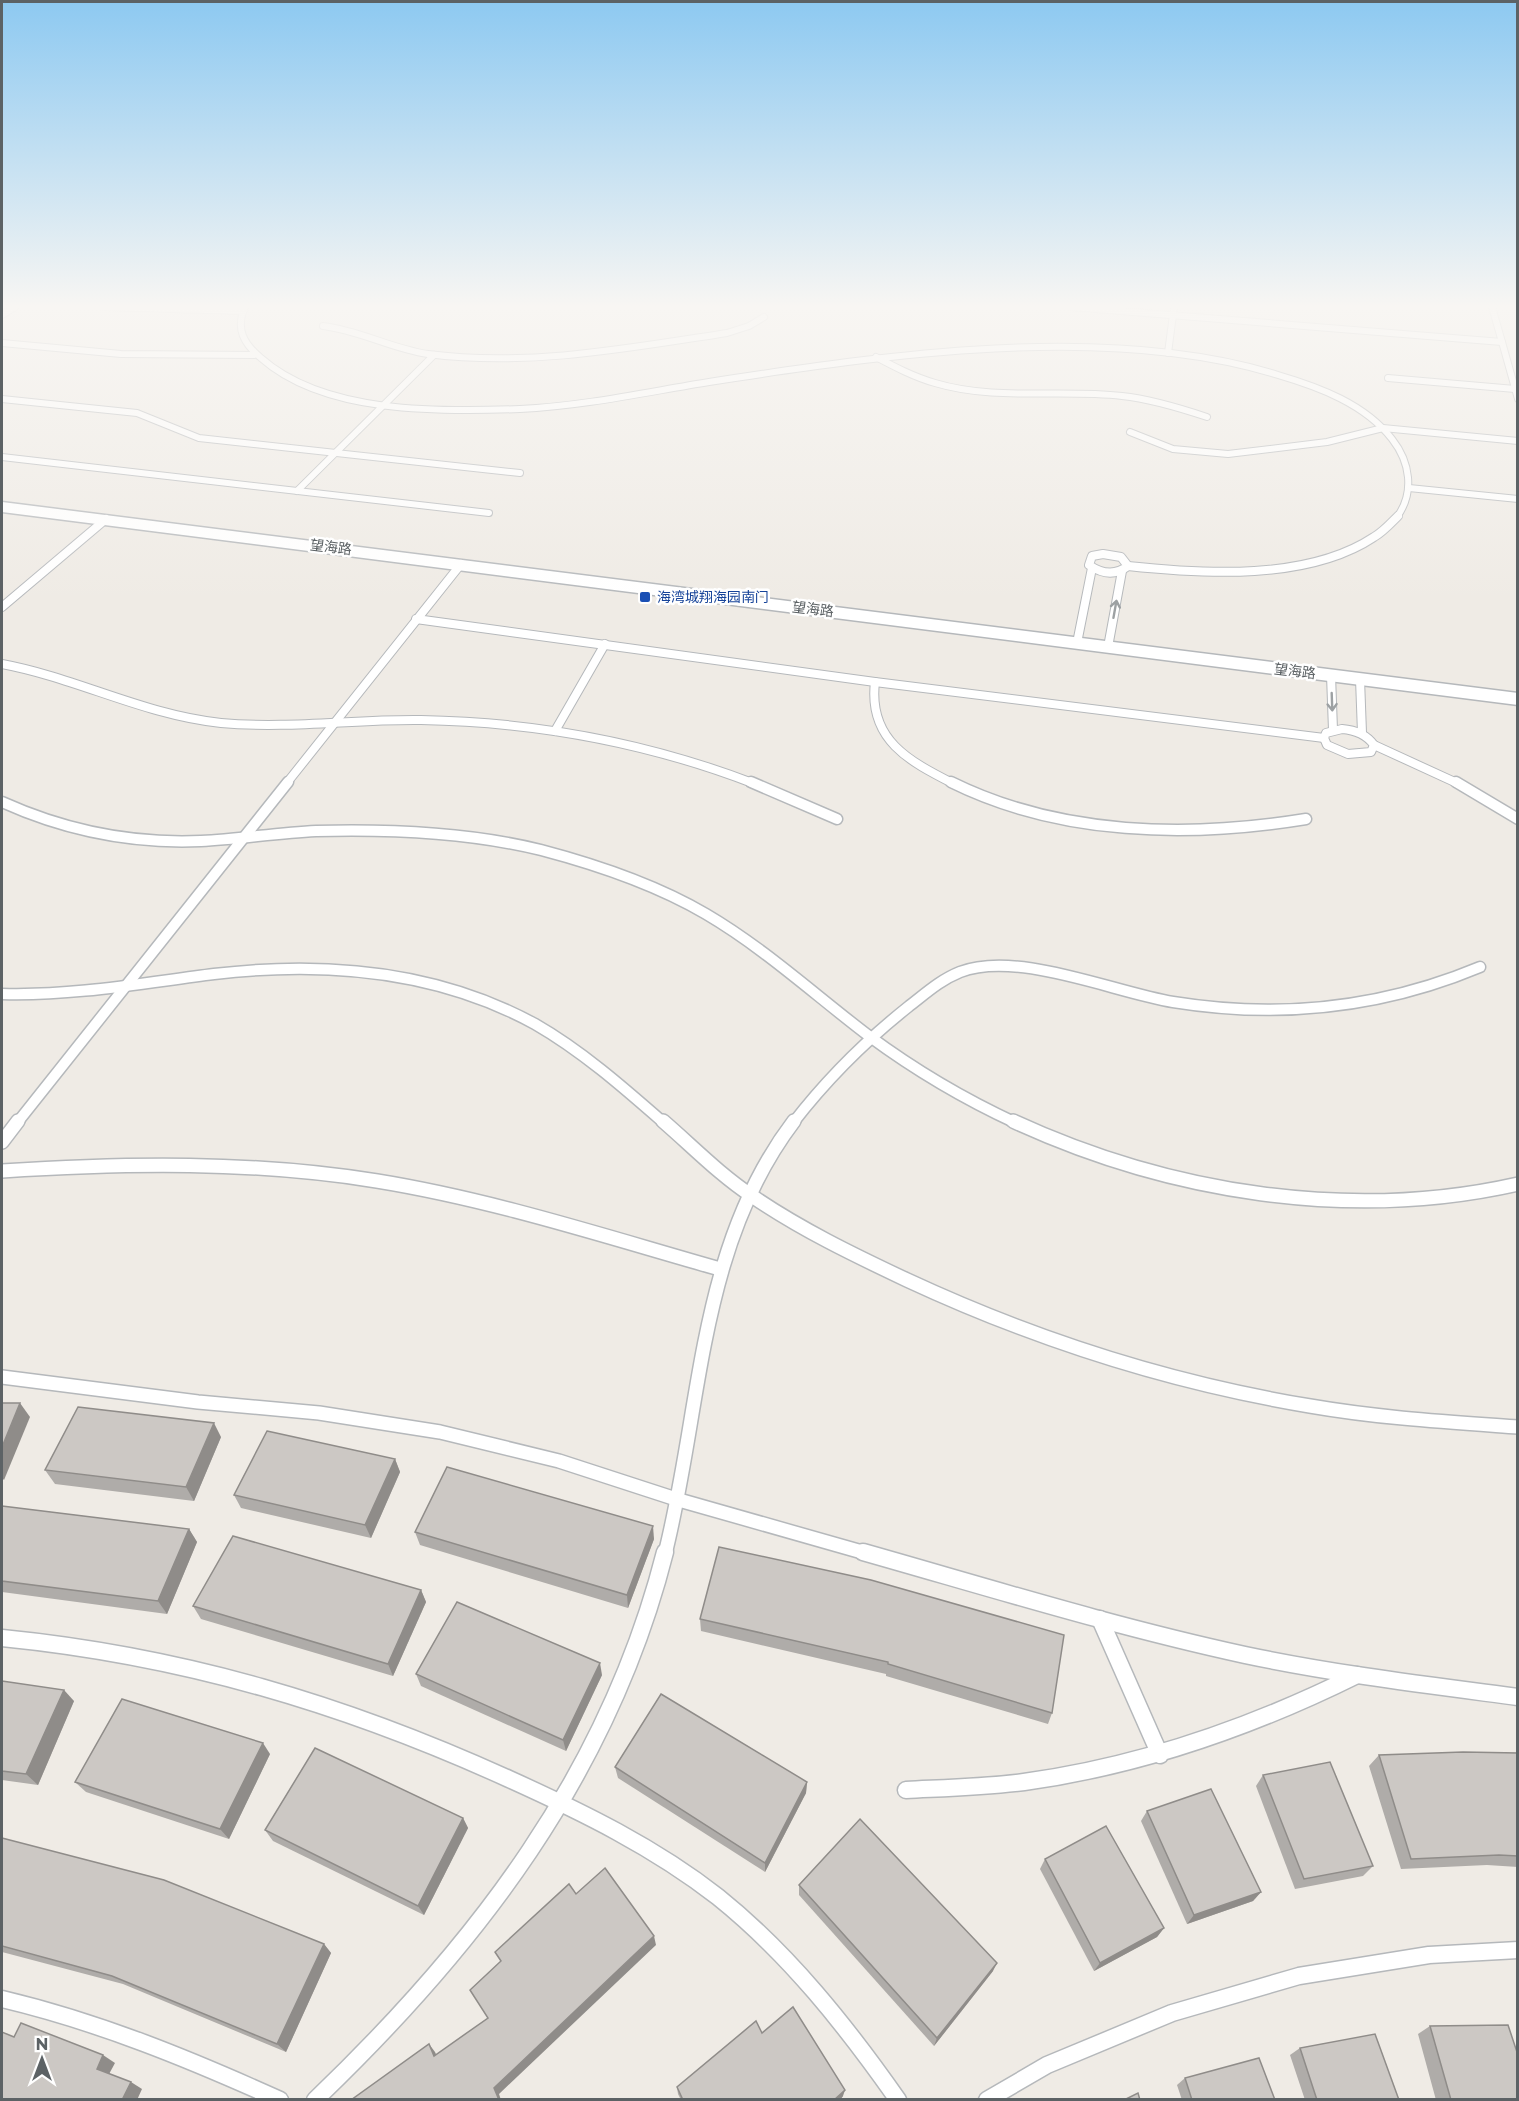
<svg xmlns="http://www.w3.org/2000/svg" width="1519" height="2101" font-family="Montserrat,'Noto Sans SC',sans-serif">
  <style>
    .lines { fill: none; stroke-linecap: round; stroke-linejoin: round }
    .service-far4-casing { stroke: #b5b8bb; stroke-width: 8 }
    .service-far3-casing { stroke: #b5b8bb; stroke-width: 10 }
    .service-far2-casing { stroke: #b5b8bb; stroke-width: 13 }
    .service-far1-casing { stroke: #b5b8bb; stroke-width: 16 }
    .service-casing { stroke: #b5b8bb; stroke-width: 19 }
    .tertiary-casing { stroke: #b5b8bb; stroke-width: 3 }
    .service-far4 { stroke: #fff; stroke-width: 6 }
    .service-far3 { stroke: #fff; stroke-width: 8 }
    .service-far2 { stroke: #fff; stroke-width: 10 }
    .service-far1 { stroke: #fff; stroke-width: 13 }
    .service { stroke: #fff; stroke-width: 16 }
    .tertiary { fill: #fff; fill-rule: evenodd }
    .wall { fill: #afaca9 }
    .shaded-wall { fill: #8f8c89 }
    .building { fill: #ccc8c4; stroke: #8f8c89; stroke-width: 1.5 }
    .oneway { stroke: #9da1a3 }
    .transit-dot { fill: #1a4fb4; stroke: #fff; stroke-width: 2 }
    .labels { text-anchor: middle; stroke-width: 5; stroke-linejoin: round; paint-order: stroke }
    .far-street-label { font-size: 14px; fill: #5c6265; stroke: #fff }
    .far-transit-label { font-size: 14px; fill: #164399; stroke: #fff; text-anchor: start }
  </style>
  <rect width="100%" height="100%" fill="#efebe5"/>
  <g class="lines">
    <defs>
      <g id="service-far4">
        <polyline points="103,307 242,311"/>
        <path d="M245,307C235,329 244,344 261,358C324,414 440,412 520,409C584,406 647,392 709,382C883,355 1108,322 1278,375C1319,387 1365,404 1392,439C1410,462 1415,492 1397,517"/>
        <polyline points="1071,307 1502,342 1492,307"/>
        <polyline points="2,315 15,307"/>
        <path d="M323,326C359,330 392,349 428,354C528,367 629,348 727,333L749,326L764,317"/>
        <polyline points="1502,342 1518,399"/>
        <polyline points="2,343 121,354 254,355"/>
        <polyline points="1168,353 1174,307"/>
        <path d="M876,357C895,367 914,377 935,383C995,401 1060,389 1122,396C1151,399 1180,408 1207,417"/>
        <polyline points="1388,378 1515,389"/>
        <polyline points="2,399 137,413 199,438 520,473"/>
        <polyline points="1130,432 1173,449 1228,454 1327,442 1383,428 1518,441"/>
        <polyline points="2,457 489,513"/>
        <polyline points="1409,488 1518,499"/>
        <polyline points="297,491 434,355"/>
      </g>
      <g id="service-far3">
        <path d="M1103,554L1121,557L1128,566C1115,576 1102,574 1089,565L1092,556Z"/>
        <path d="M1128,566C1203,574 1308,581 1374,537C1383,532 1391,523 1398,516"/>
        <polyline points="2,607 106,519"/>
        <polyline points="416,619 875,682 1324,738"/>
        <polyline points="1077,643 1092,568"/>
        <polyline points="1108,647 1122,571"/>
        <path d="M2,664C77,678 144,715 221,723C288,729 355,719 421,720C535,722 649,743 755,784"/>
        <polyline points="1331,675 1333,730"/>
        <polyline points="1360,679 1362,733"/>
        <path d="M875,682C868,740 909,761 954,784"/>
        <path d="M1342,729C1355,730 1366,734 1374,745L1371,752L1348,754L1327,745L1324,738L1326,733Z"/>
        <polyline points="555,731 605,644"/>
        <polyline points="1374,745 1459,784"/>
        <polyline points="286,784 461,564"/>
      </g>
      <g id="service-far2">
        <polyline points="751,782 837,819"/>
        <path d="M951,782C1060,836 1189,838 1306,819"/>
        <polyline points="1456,782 1518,819"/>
        <path d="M2,802C64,830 132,844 201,841C239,839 277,833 316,831C391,829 468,832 541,850C598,865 655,884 706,914C764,948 815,995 869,1036C915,1070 964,1099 1016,1123"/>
        <path d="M2,994C74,996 143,983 214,974C324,961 436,970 535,1024C582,1051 624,1088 664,1123"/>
        <polyline points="17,1123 288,782"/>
        <path d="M793,1123C827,1079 864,1042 908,1007C925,994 940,980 960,972C1017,950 1113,992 1173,1002C1278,1019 1382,1008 1480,967"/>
      </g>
      <g id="service-far1">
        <path d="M663,1121C692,1146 720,1175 752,1196C800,1229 854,1255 907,1280C1034,1339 1171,1383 1310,1406C1379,1418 1448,1422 1518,1427"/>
        <path d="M1013,1121C1169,1193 1350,1222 1518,1184"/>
        <polyline points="2,1142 18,1121"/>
        <path d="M2,1171C127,1163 253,1161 377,1181C494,1200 607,1237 720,1269"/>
        <polyline points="2,1377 198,1402 319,1413 440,1432 559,1461 679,1500 869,1554"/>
        <path d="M665,1554C702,1407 698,1247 794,1121"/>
      </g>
      <g id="service">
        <path d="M863,1552C990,1588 1116,1627 1245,1655C1335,1674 1427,1685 1518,1697"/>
        <polyline points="1100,1619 1160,1755"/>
        <path d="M2,1638C183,1656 344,1704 509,1779C582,1812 654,1847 718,1897C789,1954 846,2026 898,2100"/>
        <path d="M906,1790C945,1788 985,1787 1024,1782C1141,1766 1252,1727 1357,1675"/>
        <path d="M2,1999C99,2022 189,2059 280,2100"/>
        <path d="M315,2100C477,1945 609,1773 665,1552"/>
        <polyline points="987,2100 1047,2065 1172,2013 1299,1976 1429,1955 1518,1950"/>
      </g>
      <polygon id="tertiary" points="2,502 1518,693 1518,705 2,512"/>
    </defs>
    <!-- service-far4 casing -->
    <use href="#service-far4" class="service-far4-casing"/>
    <!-- service-far3 casing -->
    <use href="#service-far3" class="service-far3-casing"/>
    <!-- service-far2 casing -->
    <use href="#service-far2" class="service-far2-casing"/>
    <!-- service-far1 casing -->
    <use href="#service-far1" class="service-far1-casing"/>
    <!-- service casing -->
    <use href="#service" class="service-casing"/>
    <!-- tertiary casing -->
    <use href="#tertiary" class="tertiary-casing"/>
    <!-- service-far4 -->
    <use href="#service-far4" class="service-far4"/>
    <!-- service-far3 -->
    <use href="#service-far3" class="service-far3"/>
    <!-- service-far2 -->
    <use href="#service-far2" class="service-far2"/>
    <!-- service-far1 -->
    <use href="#service-far1" class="service-far1"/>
    <!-- service -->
    <use href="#service" class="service"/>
    <!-- tertiary -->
    <use href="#tertiary" class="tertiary"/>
  </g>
  <!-- wall -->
  <g class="wall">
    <polygon points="221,1437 194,1501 55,1484 45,1470"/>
    <polygon points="395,1459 400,1472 371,1538 241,1508 234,1495"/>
    <polygon points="2,1506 189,1529 197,1542 167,1614 2,1592"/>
    <polygon points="415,1532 654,1539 628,1608 420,1545"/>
    <polygon points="719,1547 1052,1713 1048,1724 886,1676 886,1674 701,1631 700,1619"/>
    <polygon points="421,1590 426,1602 393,1676 201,1619 193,1606"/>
    <polygon points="416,1674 602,1675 566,1751 421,1686"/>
    <polygon points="2,1681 74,1701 38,1785 2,1780"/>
    <polygon points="1518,1753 1518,1867 1487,1865 1401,1869 1369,1766 1379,1755"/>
    <polygon points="270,1754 229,1839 86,1792 75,1782"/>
    <polygon points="615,1767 807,1782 806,1793 765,1872 618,1778"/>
    <polygon points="1263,1775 1373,1866 1363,1876 1295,1889 1256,1786"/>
    <polygon points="1147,1811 1261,1892 1253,1901 1187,1924 1141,1821"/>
    <polygon points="463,1818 468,1828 424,1915 273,1841 265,1830"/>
    <polygon points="2,1838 324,1944 331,1953 286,2052 123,1984 2,1952"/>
    <polygon points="1045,1859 1164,1928 1157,1937 1094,1971 1040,1869"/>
    <polygon points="799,1885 993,1971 934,2046 799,1895"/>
    <polygon points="1430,2026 1518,2100 1436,2100 1418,2034"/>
    <polygon points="762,2033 843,2096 840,2100 681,2100 678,2094 677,2087"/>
    <polygon points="1300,2048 1399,2100 1305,2100 1290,2055"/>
    <polygon points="1185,2078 1275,2100 1182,2100 1177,2085"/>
  </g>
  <!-- shaded-wall -->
  <g class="shaded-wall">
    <polygon points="20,1403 30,1417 4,1480 2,1478 2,1447"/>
    <polygon points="214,1423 221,1437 194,1501 186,1487"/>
    <polygon points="395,1459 400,1472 371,1538 365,1525"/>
    <polygon points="653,1526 654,1539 628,1608 627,1595"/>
    <polygon points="189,1529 197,1542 167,1614 158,1601"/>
    <polygon points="421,1590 426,1602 393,1676 388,1664"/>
    <polygon points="600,1663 602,1675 566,1751 563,1740"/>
    <polygon points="64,1690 74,1701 38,1785 26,1774"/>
    <polygon points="263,1743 270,1754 229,1839 220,1829"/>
    <polygon points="807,1782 806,1793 765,1872 765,1863"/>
    <polygon points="463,1818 468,1828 424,1915 418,1906"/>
    <polygon points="1261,1892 1253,1901 1187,1924 1194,1915"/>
    <polygon points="1164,1928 1157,1937 1094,1971 1100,1963"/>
    <polygon points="654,1936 656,1945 499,2094 501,2100 499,2100 494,2088"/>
    <polygon points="324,1944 331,1953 286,2052 277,2044"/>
    <polygon points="997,1963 993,1971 934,2046 937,2038"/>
    <polygon points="429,2044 435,2052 440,2063 434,2056"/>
    <polygon points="103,2055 115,2063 108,2076 97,2069"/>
    <polygon points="131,2082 142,2089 137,2100 122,2100"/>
    <polygon points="845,2090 843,2096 840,2100 834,2100"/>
  </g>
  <!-- building -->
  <g class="building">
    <polygon points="2,1403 20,1403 2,1447"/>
    <polygon points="78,1407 214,1423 186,1487 45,1470"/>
    <polygon points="267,1431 395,1459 365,1525 234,1495"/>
    <polygon points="447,1467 653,1526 627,1595 415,1532"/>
    <polygon points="2,1506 189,1529 158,1601 2,1581"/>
    <polygon points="233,1536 421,1590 388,1664 193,1606"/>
    <polygon points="719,1547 871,1580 1064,1635 1052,1713 888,1664 888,1662 700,1619"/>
    <polygon points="457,1602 600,1663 563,1740 416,1674"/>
    <polygon points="2,1681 64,1690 26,1774 2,1771"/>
    <polygon points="661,1694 807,1782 765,1863 615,1767"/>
    <polygon points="122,1699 263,1743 220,1829 75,1782"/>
    <polygon points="315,1748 463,1818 418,1906 265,1830"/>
    <polygon points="1463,1752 1518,1753 1518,1856 1499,1855 1411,1859 1379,1755"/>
    <polygon points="1330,1762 1373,1866 1304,1879 1263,1775"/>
    <polygon points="1211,1789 1261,1892 1194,1915 1147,1811"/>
    <polygon points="860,1819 997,1963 937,2038 799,1885"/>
    <polygon points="1106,1826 1164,1928 1100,1963 1045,1859"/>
    <polygon points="2,1838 164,1880 324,1944 277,2044 112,1976 2,1946"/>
    <polygon points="605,1868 654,1936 494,2088 499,2100 351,2100 429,2044 434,2056 488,2018 470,1990 501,1961 495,1952 569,1884 576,1894"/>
    <polygon points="793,2007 845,2090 834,2100 683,2100 677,2087 756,2021 762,2033"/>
    <polygon points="21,2023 103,2055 97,2069 131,2082 122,2100 2,2100 2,2032 14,2037"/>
    <polygon points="1508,2025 1518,2055 1518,2100 1451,2100 1430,2026"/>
    <polygon points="1375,2034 1399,2100 1317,2100 1300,2048"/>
    <polygon points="1259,2058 1275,2100 1192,2100 1185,2078"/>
    <polygon points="1138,2093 1140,2100 1124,2100"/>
  </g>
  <!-- one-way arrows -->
  <defs><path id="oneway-shaft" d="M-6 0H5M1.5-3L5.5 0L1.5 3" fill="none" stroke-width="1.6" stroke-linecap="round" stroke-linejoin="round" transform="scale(1.5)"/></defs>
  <g class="oneway">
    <use href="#oneway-shaft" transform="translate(1115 609) rotate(-80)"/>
    <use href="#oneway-shaft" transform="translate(1332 702) rotate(88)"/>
  </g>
  <!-- sky -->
  <linearGradient id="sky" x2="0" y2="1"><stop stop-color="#8dc9f1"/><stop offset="0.51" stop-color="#f8f6f3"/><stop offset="1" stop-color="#f8f6f3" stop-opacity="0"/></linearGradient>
  <rect width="1519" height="601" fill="url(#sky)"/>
  <!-- markers -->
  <rect class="transit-dot" x="639" y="591" width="12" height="12" rx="3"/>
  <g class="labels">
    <!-- far-street labels -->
    <g class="far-street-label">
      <text transform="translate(331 547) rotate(7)" y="5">望海路</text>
      <text transform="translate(813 609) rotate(7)" y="5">望海路</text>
      <text transform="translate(1295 671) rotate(7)" y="5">望海路</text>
    </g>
    <!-- far-transit labels -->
    <g class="far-transit-label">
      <text x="657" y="602">海湾城翔海园南门</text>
    </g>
  </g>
  <!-- border -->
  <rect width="1519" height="2101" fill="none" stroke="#5c6265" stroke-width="6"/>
  <!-- north arrow -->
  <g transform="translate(42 2059)" stroke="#ffffff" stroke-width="4.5" paint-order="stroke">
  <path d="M0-4.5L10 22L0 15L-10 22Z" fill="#5c6265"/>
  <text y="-9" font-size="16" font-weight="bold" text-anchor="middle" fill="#5c6265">N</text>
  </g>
</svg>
